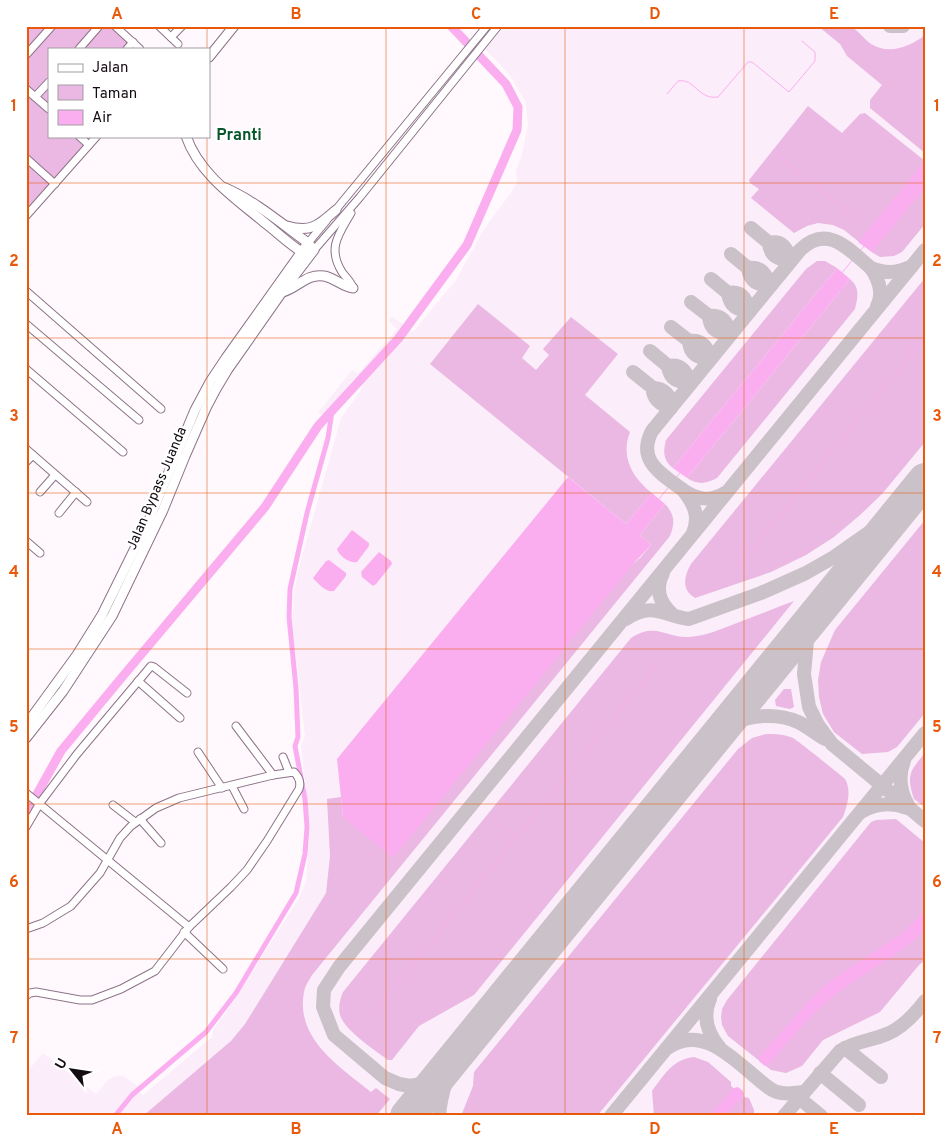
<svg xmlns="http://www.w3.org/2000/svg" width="951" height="1142" font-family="Overpass,sans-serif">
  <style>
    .built { fill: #fbedf9 }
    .green { fill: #eab8e2 }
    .water { fill: #fbaeef }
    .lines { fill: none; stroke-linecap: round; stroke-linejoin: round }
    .stream { stroke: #fbaeef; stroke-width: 1 }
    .canal { stroke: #fbaeef; stroke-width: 5 }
    .river { stroke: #fbaeef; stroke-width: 9 }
    .taxiway { stroke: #cac2c8; stroke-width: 14 }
    .runway { stroke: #cac2c8; stroke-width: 34 }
    .minor-casing { stroke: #8c7388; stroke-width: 9 }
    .major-casing { stroke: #8c7388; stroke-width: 11 }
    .minor { stroke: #fff; stroke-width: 7 }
    .major { stroke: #fff; stroke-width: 9 }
    .grid { fill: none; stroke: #e8590c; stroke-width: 1; stroke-opacity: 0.55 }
    .labels { text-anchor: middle; stroke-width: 4.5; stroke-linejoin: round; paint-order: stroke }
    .street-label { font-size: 14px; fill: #140b13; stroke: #fff }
    .quarter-label { font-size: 16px; font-weight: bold; fill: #07552a; stroke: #fff }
    .neatline { fill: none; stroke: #e8590c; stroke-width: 2 }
    .grid-label { font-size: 16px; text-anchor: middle; font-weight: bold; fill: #e8590c }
  </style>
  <rect width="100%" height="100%" fill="#fff9fe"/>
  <!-- built -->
  <polygon class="built" points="505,26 925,26 925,1116 26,1116 26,1073 43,1053 96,1094 109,1079 116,1076 123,1076 138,1086 136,1090 143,1095 212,1037 213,1030 232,1004 298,900 306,882 310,827 301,745 305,736 292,622 294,593 298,571 341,418 363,387 354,379 325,416 318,413 352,370 358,374 397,329 388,321 392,316 413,332 456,280 484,229 513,190 517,181 516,170 522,155 528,124 525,101 513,80 498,62 485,50"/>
  <!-- green -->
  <g class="green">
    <polygon points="26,26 115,26 140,49 49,49 49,136 97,136 26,216"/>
    <path d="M818,26C826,26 843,24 850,26C857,29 864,39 871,44C889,55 910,47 925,35V153L870,108V100L882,85L847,56L840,44Z"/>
    <polygon points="808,106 842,133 860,114 865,113 925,161 925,224 902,252 894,256 880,257 873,253 844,230 833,225 818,223 807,226 794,233 751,198 759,189 750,183 749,180"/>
    <path d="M817,261H825L837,268L673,468C663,460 663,452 666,440L806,269Z"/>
    <path d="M925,278V442L882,494L860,515L834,537L806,555L771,572L695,598C681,590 684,576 691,564Z"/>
    <path d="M850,279C860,288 858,296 855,309L717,478C706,484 698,485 687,478Z"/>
    <path d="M478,304L530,346L522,358L536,370L549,355L543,349L571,317L618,354L585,395L630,432C620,457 633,478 652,493L626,524L430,364Z"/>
    <path d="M665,504C675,515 675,523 670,536L312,975C309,980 305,986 304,992C295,1039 340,1067 371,1092L376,1088L390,1099L376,1116H143L231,1041L245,1024L326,893L330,856L327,799L341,797L343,817L640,558L651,545L640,535Z"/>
    <polygon points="925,520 925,713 897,747 888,752 862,754 834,732 823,714 819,697 818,680 821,662 835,630"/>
    <path d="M794,601L474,995L419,1026L392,1060H388C375,1050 345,1031 340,1015C338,1007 340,999 343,992L631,638C657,622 664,638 689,637C706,636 721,629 737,623C756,616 775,608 794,601Z"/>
    <polygon points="784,689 791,689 794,707 790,709 776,706 775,700"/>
    <path d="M766,734C775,734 784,734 793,738C797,740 842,776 845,779C852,791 847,806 843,817L597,1116H461L473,1086L474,1072L738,749L752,738Z"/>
    <path d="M925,753V807L914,799C906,775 910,771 925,753Z"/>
    <polygon points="896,819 925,843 925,960 919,965 880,1012 823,1040 802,1066 786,1073 771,1070 728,1036 722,1025 721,1017 722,1009 727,1000 871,822 876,820"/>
    <path d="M694,1057L708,1062L731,1082V1086L744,1097L749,1098L754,1110V1116H654L652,1091C664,1075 673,1059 694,1057Z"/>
  </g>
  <!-- water -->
  <g class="water">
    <polygon points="925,161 925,188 872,252 858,242"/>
    <polygon points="837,268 850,279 687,478 673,468"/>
    <polygon points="568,477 626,524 652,493 665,504 640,535 651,545 636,561 393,858 343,817 337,759"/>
    <path d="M352,530L369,543V546L357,562C350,564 339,556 337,549Z"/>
    <polygon points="379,552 391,561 392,564 376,584 373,586 362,577 361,572"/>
    <path d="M329,560L346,573V576L334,591C327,593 318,584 313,578L326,561Z"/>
    <path d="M925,910V930C898,957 861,974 831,998C808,1017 788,1043 768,1065L765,1066L759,1061V1057L816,993L833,979L904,932Z"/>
    <polygon points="738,1087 743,1091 744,1095 726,1116 709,1116 734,1088"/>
  </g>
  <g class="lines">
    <!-- stream -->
    <g class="stream">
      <path d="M667,94L678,81C695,78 698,100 718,97L748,62H752L789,92L815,61V52L802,41"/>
      <polyline points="777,155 859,221"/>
      <polyline points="841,274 864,246"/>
      <polyline points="840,288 852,298"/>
      <polyline points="894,334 914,350"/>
      <polyline points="659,499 680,473"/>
      <polyline points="735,570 925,337"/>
      <polyline points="495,822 516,838"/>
      <polyline points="374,1012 658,663"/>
    </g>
    <!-- canal -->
    <polyline class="canal" points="115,1116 132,1095 206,1032 236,993 296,893 305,854 307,827 305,799 295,746 298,737 296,688 289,617 290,589 307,513 328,438 332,411"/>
    <!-- river -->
    <polyline class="river" points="26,814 61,751 123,676 265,507 318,426 398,339 467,245 517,130 518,107 506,84 451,26"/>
    <!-- taxiway -->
    <g class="taxiway">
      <polyline points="890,26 903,26"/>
      <path d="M751,228L769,243C782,240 787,248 791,260C778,260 770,256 769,243"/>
      <path d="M731,254L748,268C761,266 766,274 770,285C757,285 750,282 748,268"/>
      <path d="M711,279L728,293C742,290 746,299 750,311C737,310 730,307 728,293"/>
      <path d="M691,302L709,316C722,314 727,322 731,334C718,333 710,331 709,316"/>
      <path d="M877,306C884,293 879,280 871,268C886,274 897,273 912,266"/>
      <path d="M671,327L689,341C702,339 707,347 711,358C698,359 690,355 689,341"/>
      <path d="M650,351L668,366C682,363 686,372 691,383C677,382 670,380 668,366"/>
      <path d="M633,372L653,388C664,388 671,396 672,406"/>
      <path d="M653,388C652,399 661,405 671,408"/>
      <path d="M683,490C662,474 636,461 652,431L800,250C828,223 849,250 871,268"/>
      <path d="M693,533C700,516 694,504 683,490C697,500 710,502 725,493"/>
      <path d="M663,573C655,589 659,602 672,614"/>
      <polyline points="815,615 807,641 804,674 809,707 818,725 832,744 925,821"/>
      <path d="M626,619C653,601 664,616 689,619L761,593L806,573L834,557L901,510"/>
      <path d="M717,736C721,733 725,728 729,726C748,714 778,713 798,722C807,726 816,734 825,739"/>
      <path d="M904,761C898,776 900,791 908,805"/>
      <path d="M861,812C876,803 891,802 907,808"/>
      <path d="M710,999C702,1017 708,1034 720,1048"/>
      <path d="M669,1047C703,1025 733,1059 758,1079C764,1084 770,1090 777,1092C786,1095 795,1093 804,1092"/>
      <polyline points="845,1048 881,1077"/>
      <polyline points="445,1069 431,1079 421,1084 410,1086 399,1084 385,1078 334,1035 323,1007 324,990 339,967 925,250"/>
      <polyline points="820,1073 859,1105"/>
      <polyline points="799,1098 821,1116"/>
      <path d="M439,1116C441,1092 448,1074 458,1053"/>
      <polyline points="611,1116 925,733"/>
      <path d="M784,1116L840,1051C854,1041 871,1041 887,1034C902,1028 915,1014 925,1001"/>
    </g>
    <!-- runway -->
    <polyline class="runway" points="407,1116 925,480"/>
    <defs>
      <g id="minor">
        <polyline points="115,26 140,49"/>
        <polyline points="159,26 178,44"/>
        <polyline points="171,37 182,26"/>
        <polyline points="79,49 99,26"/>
        <polyline points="127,49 133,42"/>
        <polyline points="26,55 52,26"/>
        <polyline points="26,89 49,109"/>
        <polyline points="35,97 49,82"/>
        <polyline points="79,136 89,145"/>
        <polyline points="26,158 55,184"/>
        <polyline points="334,212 487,26"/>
        <path d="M351,213C339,234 327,248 342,272C346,278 351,281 353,288"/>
        <polyline points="26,216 97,136"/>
        <polyline points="308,243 327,220"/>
        <polyline points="314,250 360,197 498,26"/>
        <polyline points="26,291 161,409"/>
        <polyline points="26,324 139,420"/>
        <polyline points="26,369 123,452"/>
        <polyline points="26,449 87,502"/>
        <polyline points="26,462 33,455"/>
        <polyline points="40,492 55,475"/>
        <polyline points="59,513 76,492"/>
        <polyline points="26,541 40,553"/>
        <polyline points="138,681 180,718"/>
        <polyline points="236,726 273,775"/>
        <polyline points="198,752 222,788"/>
        <polyline points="283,757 289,772"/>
        <polyline points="232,786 244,809"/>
        <polyline points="26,793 189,927"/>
        <polyline points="113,805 135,822"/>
        <polyline points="140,819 161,843"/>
        <polyline points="26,827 40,803 77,754 151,666 154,667 187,693"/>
        <path d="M26,929L43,923L71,906L100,873L120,838L131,826L156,808L179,798L273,775L294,772C299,777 301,783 299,789L267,841L247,870L231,887L189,927L155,971L121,989L92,1000H80L36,992L30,993L26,996"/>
        <polyline points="184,932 223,969"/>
      </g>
      <g id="major">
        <polyline points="209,57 234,26"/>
        <path d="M186,136C199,174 235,198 265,223C278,233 291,246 305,254"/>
        <path d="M287,226C311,233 319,225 336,210"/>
        <path d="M282,292C297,289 306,273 324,276C335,278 343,287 353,288"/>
        <polyline points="26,725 77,655 102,615 149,520 195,410 210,382 226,358 308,243"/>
        <path d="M26,738L63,691L112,616L163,510L185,456L206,408L216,389L228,369L282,292L314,250L308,243C282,224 254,200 223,187"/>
      </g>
    </defs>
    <!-- minor casing -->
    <use href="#minor" class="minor-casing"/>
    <!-- major casing -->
    <use href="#major" class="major-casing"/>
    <!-- minor -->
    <use href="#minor" class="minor"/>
    <!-- major -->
    <use href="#major" class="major"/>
  </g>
  <!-- grid -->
  <path class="grid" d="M207,26V49M386,26V1116M565,26V1116M744,26V1116M207,136V1116M26,183H925M26,338H925M26,493H925M26,649H925M26,804H925M26,959H925"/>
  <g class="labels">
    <!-- street labels -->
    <g class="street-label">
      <text transform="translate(156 488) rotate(-67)" y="5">Jalan Bypass Juanda</text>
    </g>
    <!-- quarter labels -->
    <g class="quarter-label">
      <text x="239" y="140">Pranti</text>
    </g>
  </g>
  <!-- border -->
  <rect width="951" height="1142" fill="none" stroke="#ffffff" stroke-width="55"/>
  <!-- legend -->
  <rect x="48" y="48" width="162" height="90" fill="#ffffff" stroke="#a19da1"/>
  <rect x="58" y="64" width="25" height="8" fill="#ffffff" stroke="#a19da1"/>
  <text x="92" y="72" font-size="15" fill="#140b13">Jalan</text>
  <rect x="58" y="85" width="25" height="15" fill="#eab8e2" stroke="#a19da1"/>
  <text x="92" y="98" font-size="15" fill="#140b13">Taman</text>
  <rect x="58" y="110" width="25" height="15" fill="#fbaeef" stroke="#a19da1"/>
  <text x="92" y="122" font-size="15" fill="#140b13">Air</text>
  <!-- north arrow -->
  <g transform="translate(72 1070) rotate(300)" stroke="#ffffff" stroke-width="4" paint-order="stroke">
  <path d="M0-4L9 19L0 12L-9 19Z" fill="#140b13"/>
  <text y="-8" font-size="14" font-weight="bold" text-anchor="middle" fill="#140b13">U</text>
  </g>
  <rect x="28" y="28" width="896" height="1086" class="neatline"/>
  <g class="grid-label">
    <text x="117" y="19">A</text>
    <text x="296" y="19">B</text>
    <text x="476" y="19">C</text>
    <text x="655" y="19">D</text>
    <text x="834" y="19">E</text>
    <text x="14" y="111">1</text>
    <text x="937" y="111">1</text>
    <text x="14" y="266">2</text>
    <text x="937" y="266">2</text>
    <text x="14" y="421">3</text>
    <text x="937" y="421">3</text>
    <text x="14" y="577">4</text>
    <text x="937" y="577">4</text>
    <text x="14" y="732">5</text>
    <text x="937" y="732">5</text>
    <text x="14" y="887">6</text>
    <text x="937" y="887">6</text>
    <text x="14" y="1043">7</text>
    <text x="937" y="1043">7</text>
    <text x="117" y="1134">A</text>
    <text x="296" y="1134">B</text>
    <text x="476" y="1134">C</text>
    <text x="655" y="1134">D</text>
    <text x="834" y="1134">E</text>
  </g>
</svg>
